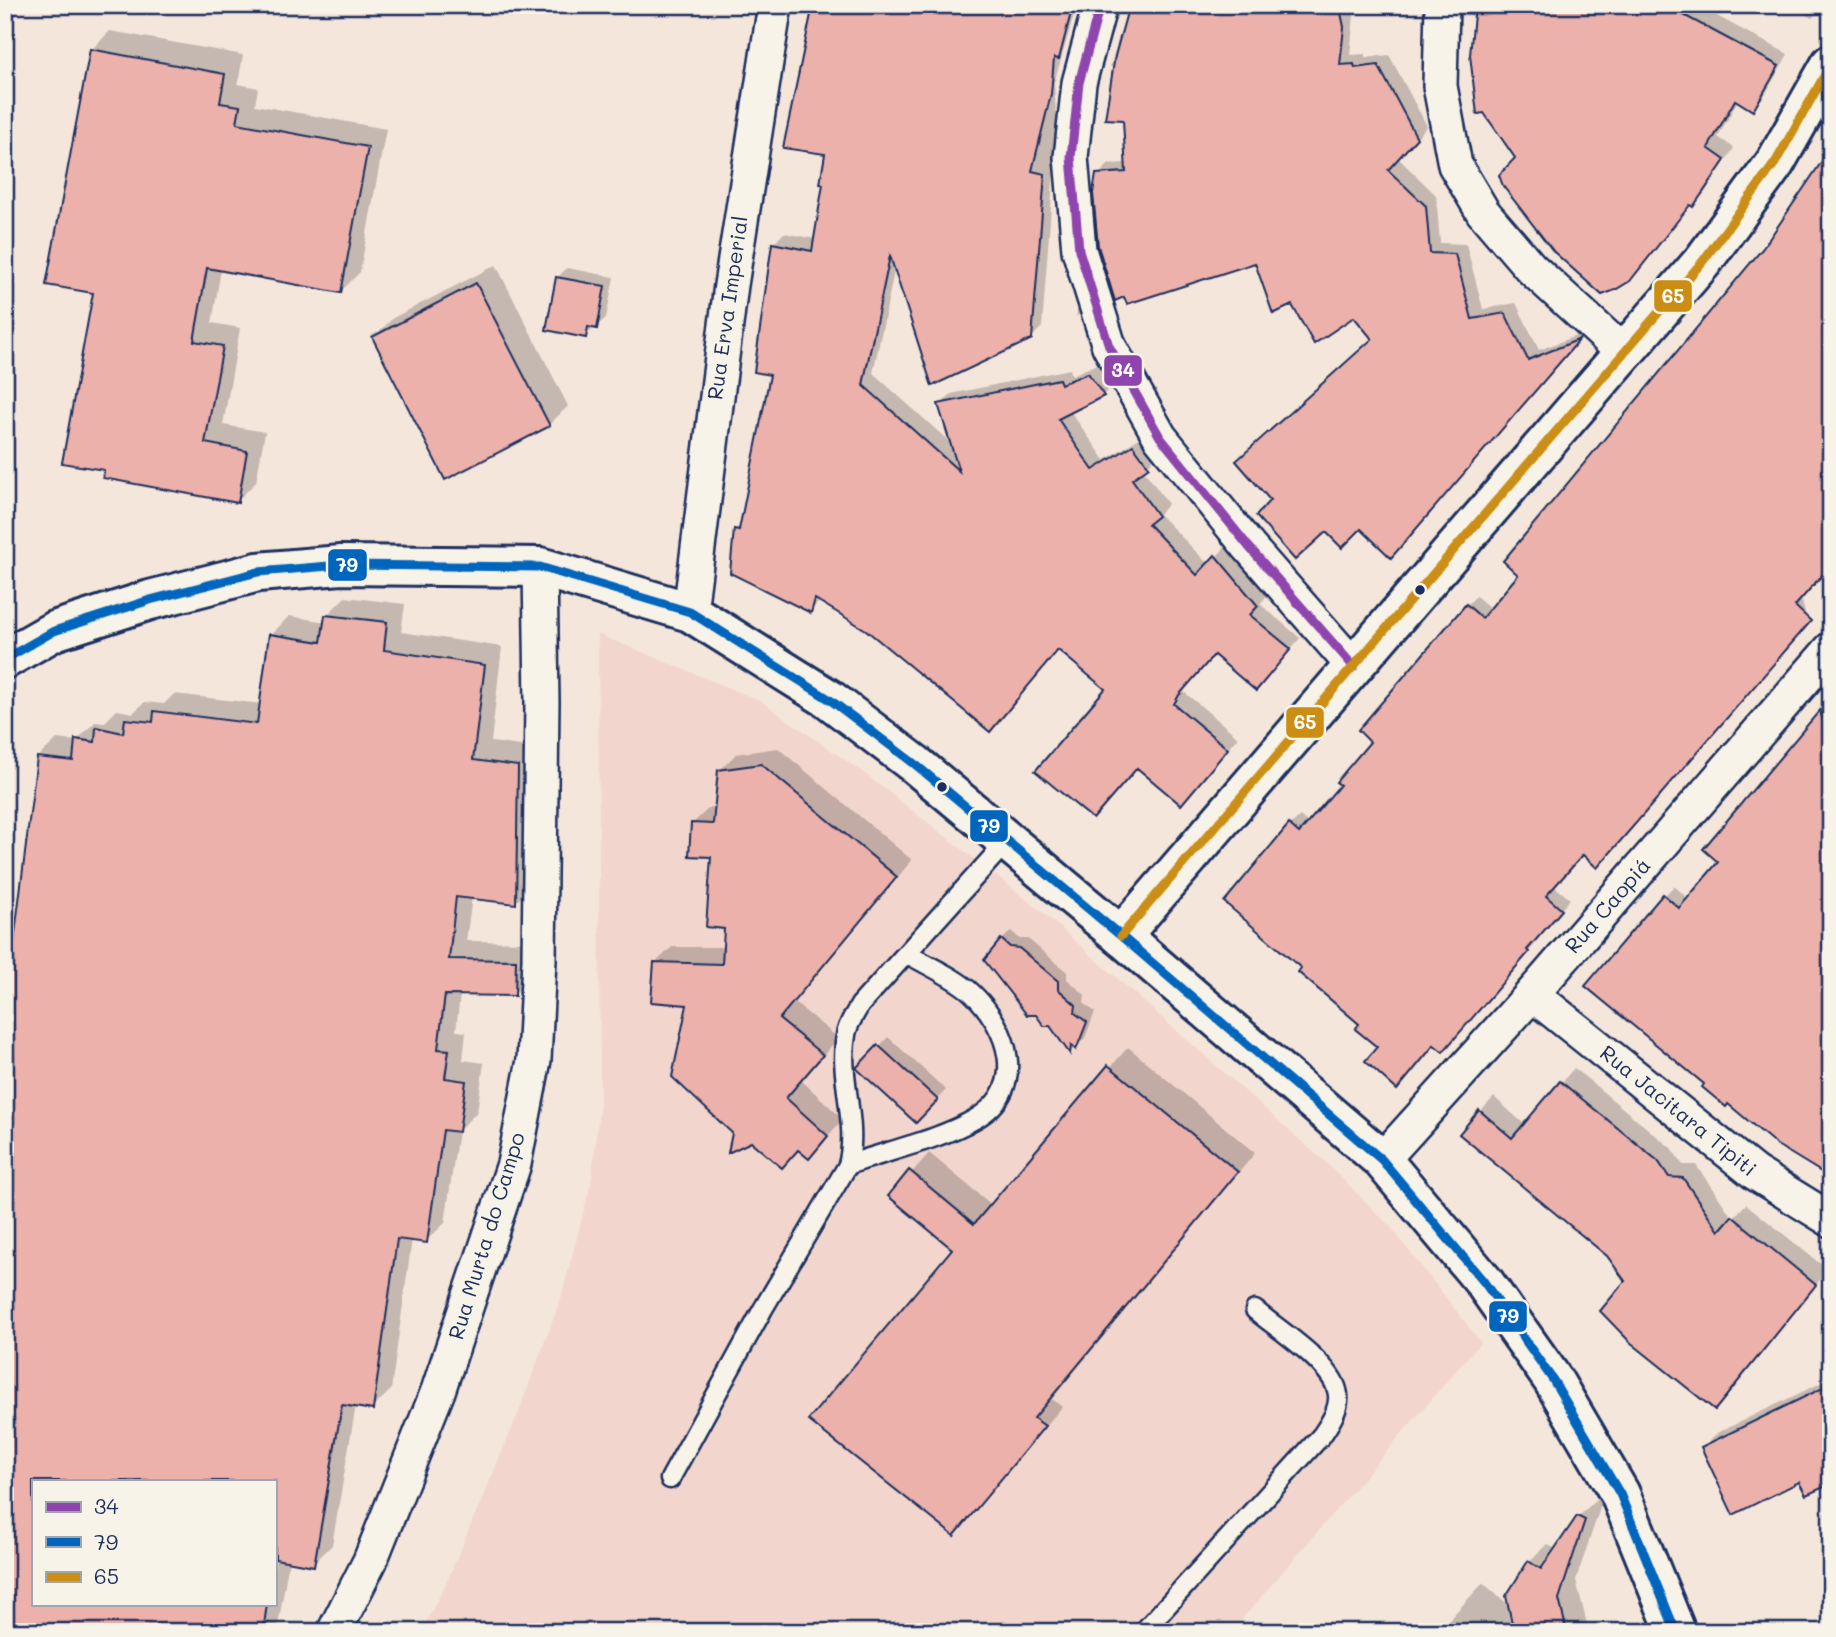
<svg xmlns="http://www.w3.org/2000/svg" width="1836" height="1637" font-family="Mali,sans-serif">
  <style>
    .built { fill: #f2d6cd }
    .shadow { fill: #0003; fill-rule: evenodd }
    .building { fill: #ecb1ab; stroke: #1b2f5e; stroke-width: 2 }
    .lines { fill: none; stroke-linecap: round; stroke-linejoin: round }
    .service-casing { stroke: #1b2f5e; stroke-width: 23 }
    .minor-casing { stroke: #1b2f5e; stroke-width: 38 }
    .tertiary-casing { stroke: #1b2f5e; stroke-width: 44 }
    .secondary-casing { stroke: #1b2f5e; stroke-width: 44 }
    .service { stroke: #f7f3e8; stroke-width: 18 }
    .minor { stroke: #f7f3e8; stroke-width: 33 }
    .tertiary { stroke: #f7f3e8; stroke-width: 38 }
    .secondary { stroke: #f7f3e8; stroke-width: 38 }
    .bus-1-casing { stroke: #f7f3e8; stroke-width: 14 }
    .bus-2-casing { stroke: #f7f3e8; stroke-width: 14 }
    .bus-3-casing { stroke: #f7f3e8; stroke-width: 14 }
    .bus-1 { stroke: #8e44ad; stroke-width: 9 }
    .bus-2 { stroke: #0065bd; stroke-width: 9 }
    .bus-3 { stroke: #cb8e13; stroke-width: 9 }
    .bus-dot { fill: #1b2f5e; stroke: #f7f3e8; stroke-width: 2.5 }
    .labels { text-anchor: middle; stroke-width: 6; stroke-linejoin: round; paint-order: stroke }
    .street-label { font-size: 21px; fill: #1b2f5e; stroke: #f7f3e8 }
    .line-badge { stroke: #f7f3e8; stroke-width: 2.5 }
    .badge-label { font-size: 19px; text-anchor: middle; font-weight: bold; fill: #fff }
  </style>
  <rect width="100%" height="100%" fill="#f5e6dc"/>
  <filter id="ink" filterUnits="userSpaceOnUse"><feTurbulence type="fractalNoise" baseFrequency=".0143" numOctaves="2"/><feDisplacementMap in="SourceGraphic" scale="14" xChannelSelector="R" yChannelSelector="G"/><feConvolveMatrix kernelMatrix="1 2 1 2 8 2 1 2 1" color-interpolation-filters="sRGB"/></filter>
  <g filter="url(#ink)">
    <!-- built -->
    <polygon class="built" points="598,634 761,701 868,776 1039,909 1324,1161 1389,1225 1481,1342 1231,1632 421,1632 447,1581 516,1419 561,1298 591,1183 600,1102"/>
    <!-- shadow -->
    <g class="shadow">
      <polygon points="814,5 1077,5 1054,83 1057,127 1042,327 1031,338 895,267 873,373 953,445 940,405 951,394 1070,369 1072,375 1100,363 1114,384 1103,395 1070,411 1105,460 1144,435 1158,455 1143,469 1168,504 1159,514 1209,565 1227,545 1268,594 1260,604 1300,638 1267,677 1215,653 1189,682 1184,692 1238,737 1191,792 1108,689 1059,648 867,628 821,600 811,610 735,530 743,523 772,374 774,243 784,233 816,239 826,183 827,153"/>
      <polygon points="1129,5 1355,5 1350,55 1365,54 1365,58 1389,55 1427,126 1398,158 1436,195 1440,243 1466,244 1483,309 1516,303 1539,350 1586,332 1402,545 1361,527 1326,530 1272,500 1374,339 1355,314 1292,302 1256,261 1098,175 1109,164 1127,163 1125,118 1115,67 1110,67"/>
      <polygon points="1477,5 1696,5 1788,54 1763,98 1752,108 1738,100 1718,137 1734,148 1704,194 1691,204 1629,279 1517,159"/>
      <polygon points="1785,5 1824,5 1812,18"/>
      <polygon points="110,31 243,55 238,84 258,88 255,105 386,129 360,272 341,291 221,269 212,323 240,328 223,425 265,432 256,482 237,501 95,292 91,50"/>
      <polygon points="1831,147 1831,564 1801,598 1808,623 1554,886 1570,899 1535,940 1537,942 1452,1040 1379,1047 1362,1023 1304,968 1226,902 1290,825 1300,816 1309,824 1342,785 1372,742 1361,730 1467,605 1476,596 1491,609 1520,575 1765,249"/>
      <polygon points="496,265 568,406 549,425 374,337 393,318"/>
      <polygon points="567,268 614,277 606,318 585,336 557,278"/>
      <polygon points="1086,298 1088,306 1076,317 1078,306"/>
      <path d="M345,597L405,604L401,632L502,647L491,742L536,748L534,884L516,902L472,897L466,941L534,942L533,976L514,994H460L456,1031L466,1032L463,1060L484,1063L477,1112L458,1131L445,1223L426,1241L412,1239L391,1390L372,1408L356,1405L332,1545L313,1564L289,1560L277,1632H5L38,757L57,739L76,741L95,722L104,723L117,710L133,713L145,702L164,704L174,694L262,704L271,635L289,616L326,622V616ZM33,1481H275V1604H33Z"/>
      <polygon points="1830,702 1831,706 1831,1176 1813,1168 1707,1084 1664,896 1674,886 1689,899 1720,861 1705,849"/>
      <polygon points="778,748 912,860 794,1002 838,1038 802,1081 843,1119 809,1157 799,1149 782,1166 751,1140 734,1132 689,1003 655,963 672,947 725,947 726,928 713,856 693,823 710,807 716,807 719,771 736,754"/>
      <polygon points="1011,931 1020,939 1028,939 1067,972 1067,979 1085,995 1084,1003 1095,1012 1085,1038 1070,1052 1002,940"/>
      <polygon points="888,1037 946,1090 916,1121 859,1068"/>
      <polygon points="1128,1047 1255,1153 1052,1399 1062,1407 953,1534 955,1249 891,1196 929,1153 992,1205"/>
      <polygon points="1574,1068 1671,1148 1683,1165 1696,1165 1733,1218 1746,1204 1828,1270 1714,1408 1612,1259 1461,1133 1494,1097 1525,1125"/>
      <polygon points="1831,1378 1831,1481 1800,1480 1703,1447 1717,1433"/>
      <polygon points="1597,1499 1602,1502 1576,1580 1589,1632 1453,1632 1444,1625 1483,1583 1510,1606 1529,1562 1547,1544 1557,1550 1578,1517"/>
      <polygon points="1831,1553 1831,1610 1824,1559"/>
    </g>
    <!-- building -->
    <g class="building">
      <polygon points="813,5 1073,5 1059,59 1054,58 1051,94 1032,171 1045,174 1032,339 932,386 890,256 863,385 959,471 938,404 1059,379 1061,384 1088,373 1104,396 1058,419 1093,470 1133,445 1149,467 1132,479 1158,516 1148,524 1197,575 1215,555 1258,606 1250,615 1291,649 1256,691 1214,655 1179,695 1174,704 1228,749 1181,805 1137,768 1093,819 1035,771 1105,689 1058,650 990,732 866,630 815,599 811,613 730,573 734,529 739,530 770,375 754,372 772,243 812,251 823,184 820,184 825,154 783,148"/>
      <polygon points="1129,5 1340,8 1344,27 1340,65 1354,64 1355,68 1378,65 1417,138 1388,170 1426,206 1430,253 1455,254 1472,319 1505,313 1528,360 1580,339 1391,558 1361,529 1342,548 1326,532 1295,560 1256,516 1270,500 1236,461 1372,339 1354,317 1314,344 1292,305 1273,314 1255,263 1127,304 1124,297 1115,301 1098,246 1093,193 1096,174 1126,172 1123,120 1105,119 1115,56"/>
      <polygon points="1475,5 1665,5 1779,66 1753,111 1735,100 1708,148 1725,160 1693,207 1690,205 1630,281 1615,290 1602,295 1554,252 1503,186 1499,175 1515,158 1484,113 1477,114 1470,55"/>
      <polygon points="90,49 225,74 220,103 240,106 237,123 368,147 341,293 207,268 194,341 223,346 205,443 247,451 238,503 103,478 104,470 62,463 93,293 46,285"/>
      <polygon points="1831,148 1831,565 1795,606 1811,621 1597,868 1583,855 1546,896 1562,910 1527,950 1529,952 1443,1052 1434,1045 1397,1090 1365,1061 1377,1047 1355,1029 1359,1024 1298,972 1301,968 1224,902 1289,824 1299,833 1340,785 1336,782 1370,742 1358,730 1466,604 1482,618 1518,575 1503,561 1763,248"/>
      <polygon points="556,277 605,286 597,329 588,327 586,338 546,330"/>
      <polygon points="476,283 550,426 445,480 372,337"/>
      <polygon points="325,615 387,622 384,650 485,665 473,760 518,766 516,904 456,897 449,959 516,960 515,996 445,995 438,1049 449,1050 445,1078 466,1081 459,1132 443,1130 427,1243 397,1239 373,1410 342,1405 314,1566 275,1559 275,1481 33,1481 33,1604 267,1604 263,1632 5,1632 5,1013 37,757 73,761 75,739 95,742 96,727 123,733 125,719 153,722 154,711 257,724 269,634 321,642"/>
      <polygon points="1820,710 1831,751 1831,1178 1777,1145 1728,1104 1726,1107 1702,1087 1704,1084 1585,986 1663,894 1679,908 1718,862 1703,849"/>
      <polygon points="761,764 897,877 779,1019 823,1055 786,1098 828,1136 809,1159 798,1150 782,1168 751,1142 728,1153 732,1133 672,1077 687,1005 651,1002 654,962 722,964 724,929 706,927 711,857 689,856 691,823 713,824 718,770"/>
      <polygon points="1001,939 1010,947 1019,948 1058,981 1058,989 1076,1005 1075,1013 1087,1022 1076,1050 1071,1045 1070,1054 1050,1026 1044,1026 1036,1015 1027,1015 984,960"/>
      <polygon points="878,1045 938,1100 916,1123 856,1068"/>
      <polygon points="1108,1065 1238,1172 1034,1418 1045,1426 954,1536 808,1420 952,1249 888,1196 909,1170 974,1224"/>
      <polygon points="1560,1081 1658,1161 1669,1177 1683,1178 1719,1231 1732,1216 1816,1285 1715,1410 1630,1342 1600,1311 1625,1281 1607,1256 1459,1134 1479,1110 1512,1138"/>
      <polygon points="1831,1384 1831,1484 1806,1495 1799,1482 1733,1515 1701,1447"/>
      <polygon points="1577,1516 1585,1520 1559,1599 1567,1632 1514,1632 1506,1596 1528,1561 1541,1569"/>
    </g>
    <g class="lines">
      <defs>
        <g id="service">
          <path d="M848,1165C887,1151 939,1140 975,1119C1029,1089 1009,1028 972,993C955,977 928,966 908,954"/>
          <path d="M670,1479L763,1309L848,1165C859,1122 838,1078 846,1035C847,1025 855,1014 860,1005L1008,840"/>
          <path d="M1143,1632L1322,1435C1330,1423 1342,1406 1337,1390C1330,1362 1277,1329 1255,1310"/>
        </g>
        <g id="minor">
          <polyline points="1100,5 1079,83 1071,157 1079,250 1109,346 1160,437 1249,547 1354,667"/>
          <polyline points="1442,5 1440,86 1455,165 1483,212 1531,268 1624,353"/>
          <polyline points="690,612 731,285 775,5"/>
          <polyline points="1532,994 1755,1173 1831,1220"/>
          <polyline points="1382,1160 1532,994 1831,649"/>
          <polyline points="334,1632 370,1561 438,1391 514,1164 534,1060 539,960 542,702 540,567"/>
        </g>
        <polyline id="tertiary" points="1121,936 1703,261 1775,163 1831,64"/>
        <polyline id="secondary" points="5,659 54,631 150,600 258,572 341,565 540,567 690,612 829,699 916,765 1121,936 1382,1160 1484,1282 1553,1380 1620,1494 1676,1632"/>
      </defs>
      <!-- service casing -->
      <use href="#service" class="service-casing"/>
      <!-- minor casing -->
      <use href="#minor" class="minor-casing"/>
      <!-- tertiary casing -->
      <use href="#tertiary" class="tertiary-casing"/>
      <!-- secondary casing -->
      <use href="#secondary" class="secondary-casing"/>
      <!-- service -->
      <use href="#service" class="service"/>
      <!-- minor -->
      <use href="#minor" class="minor"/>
      <!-- tertiary -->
      <use href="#tertiary" class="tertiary"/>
      <!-- secondary -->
      <use href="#secondary" class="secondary"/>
      <defs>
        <polyline id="bus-1" points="1100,5 1079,83 1071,157 1079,250 1109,346 1160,437 1249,547 1354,667"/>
        <polyline id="bus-2" points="5,659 54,631 150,600 258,572 341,565 540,567 690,612 829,699 916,765 1121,936 1382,1160 1484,1282 1553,1380 1620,1494 1676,1632"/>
        <polyline id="bus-3" points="1121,936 1703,261 1775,163 1831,64"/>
      </defs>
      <!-- bus-1 casing -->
      <use href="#bus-1" class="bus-1-casing"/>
      <!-- bus-2 casing -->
      <use href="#bus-2" class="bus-2-casing"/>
      <!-- bus-3 casing -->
      <use href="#bus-3" class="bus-3-casing"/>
      <!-- bus-1 -->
      <use href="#bus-1" class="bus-1"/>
      <!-- bus-2 -->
      <use href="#bus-2" class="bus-2"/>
      <!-- bus-3 -->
      <use href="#bus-3" class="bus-3"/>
    </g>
  </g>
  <!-- markers -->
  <g class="bus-dot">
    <circle cx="1420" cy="590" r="6"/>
    <circle cx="942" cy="787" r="6"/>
  </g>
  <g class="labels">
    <!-- street labels -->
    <g class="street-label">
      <text transform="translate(728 308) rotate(-82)" y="7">Rua Erva Imperial</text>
      <text transform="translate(1608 906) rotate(-49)" y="7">Rua Caopiá</text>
      <text transform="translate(1678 1111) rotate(39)" y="7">Rua Jacitara Tipiti</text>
      <text transform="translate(487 1236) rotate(-73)" y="7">Rua Murta do Campo</text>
    </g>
  </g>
  <g class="line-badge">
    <rect x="1653" y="279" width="40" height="34" rx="7" fill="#cb8e13"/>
    <rect x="1103" y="354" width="40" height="33" rx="7" fill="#8e44ad"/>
    <rect x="327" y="548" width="41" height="34" rx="7" fill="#0065bd"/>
    <rect x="1285" y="706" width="40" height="33" rx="7" fill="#cb8e13"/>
    <rect x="969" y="809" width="40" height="34" rx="7" fill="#0065bd"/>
    <rect x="1488" y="1300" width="40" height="33" rx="7" fill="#0065bd"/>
  </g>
  <g class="badge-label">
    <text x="1673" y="303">65</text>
    <text x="1123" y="377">34</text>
    <text x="347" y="572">79</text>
    <text x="1305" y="729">65</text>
    <text x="989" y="833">79</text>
    <text x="1508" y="1323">79</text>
  </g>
  <!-- margin -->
  <rect width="1836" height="1637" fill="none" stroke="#f7f3e8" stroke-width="28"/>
  <rect x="14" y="14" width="1808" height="1609" fill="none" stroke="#1b2f5e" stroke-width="2.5" filter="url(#ink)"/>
  <!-- legend -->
  <rect x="32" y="1480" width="245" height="126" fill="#f7f3e8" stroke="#9fa5b1" stroke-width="2"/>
  <rect x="46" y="1502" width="35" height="10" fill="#8e44ad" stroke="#9fa5b1" stroke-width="2"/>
  <text x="94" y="1514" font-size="21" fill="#1b2f5e">34</text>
  <rect x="46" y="1537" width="35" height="10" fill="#0065bd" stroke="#9fa5b1" stroke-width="2"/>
  <text x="94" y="1550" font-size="21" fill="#1b2f5e">79</text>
  <rect x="46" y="1572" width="35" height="10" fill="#cb8e13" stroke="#9fa5b1" stroke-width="2"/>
  <text x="94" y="1584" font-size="21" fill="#1b2f5e">65</text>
</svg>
